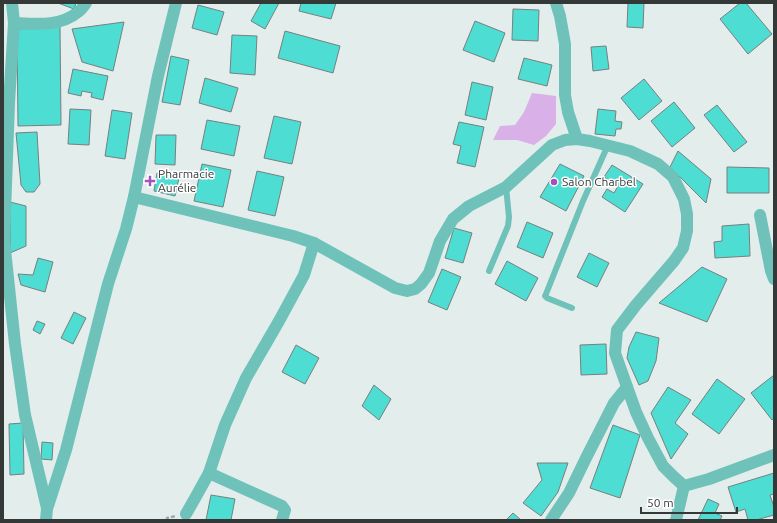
<svg xmlns="http://www.w3.org/2000/svg" width="777" height="523" font-family="Ubuntu,sans-serif">
  <style>
    .green { fill: #dab0e8 }
    .building { fill: #4dddd2; stroke: #77807f }
    .lines { fill: none; stroke-linecap: round; stroke-linejoin: round }
    .path { stroke: #9fa7a6; stroke-width: 2.5; stroke-dasharray: 4 2; stroke-linecap: butt }
    .service { stroke: #6fc2ba; stroke-width: 6 }
    .minor { stroke: #6fc2ba; stroke-width: 12 }
    .tertiary { stroke: #6fc2ba; stroke-width: 12 }
    .poi-dot { fill: #a450bf; stroke: #fff; stroke-width: 1.5 }
    .labels { text-anchor: middle; stroke-width: 3; stroke-linejoin: round; paint-order: stroke }
    .poi-label { font-size: 12px; fill: #343837; stroke: #fff; text-anchor: start }
  </style>
  <rect width="100%" height="100%" fill="#e3edec"/>
  <!-- green -->
  <polygon class="green" points="532,93 556,96 556,124 546,136 534,145 517,140 493,140 500,126 515,125 524,112"/>
  <!-- building -->
  <g class="building">
    <polygon points="58,3 76,3 74,9"/>
    <polygon points="261,3 279,3 265,29 251,21"/>
    <polygon points="301,3 336,3 331,19 299,11"/>
    <polygon points="628,3 644,3 643,28 627,27"/>
    <polygon points="740,3 746,3 772,34 748,54 720,19"/>
    <polygon points="198,5 224,12 217,35 192,28"/>
    <polygon points="513,9 539,10 538,41 512,40"/>
    <polygon points="475,21 505,33 494,62 463,50"/>
    <polygon points="124,22 113,71 82,62 72,29"/>
    <polygon points="60,26 61,125 18,126 17,29"/>
    <polygon points="285,31 340,46 333,73 278,58"/>
    <polygon points="232,35 257,36 255,75 230,73"/>
    <polygon points="606,46 609,69 593,71 591,47"/>
    <polygon points="171,56 189,60 180,105 162,102"/>
    <polygon points="524,58 552,65 547,86 518,79"/>
    <polygon points="73,69 108,76 103,100 91,97 92,93 82,91 81,96 68,93"/>
    <polygon points="205,78 238,88 231,112 199,103"/>
    <polygon points="644,79 662,101 639,120 621,98"/>
    <polygon points="472,82 493,87 486,120 465,115"/>
    <polygon points="674,102 695,128 672,147 651,121"/>
    <polygon points="717,105 747,142 734,152 704,115"/>
    <polygon points="70,109 91,110 89,145 68,144"/>
    <polygon points="598,109 616,111 615,121 622,122 621,129 616,129 615,136 595,134"/>
    <polygon points="112,110 132,113 125,159 105,156"/>
    <polygon points="274,116 301,122 292,164 264,158"/>
    <polygon points="207,120 240,126 234,156 201,149"/>
    <polygon points="459,122 484,127 475,167 457,163 461,146 453,144"/>
    <polygon points="37,132 40,184 34,192 26,192 21,185 16,133"/>
    <polygon points="156,135 176,135 175,165 155,164"/>
    <polygon points="678,151 711,179 706,203 670,167"/>
    <polygon points="202,164 231,170 223,207 194,201"/>
    <polygon points="560,164 584,176 566,211 540,197"/>
    <polygon points="612,165 643,184 625,212 602,197 607,189 614,193 618,186 604,177"/>
    <polygon points="727,167 769,168 769,193 727,193"/>
    <polygon points="257,171 284,177 275,216 248,210"/>
    <polygon points="157,173 179,178 175,196 154,191"/>
    <polygon points="10,202 26,206 26,246 10,253"/>
    <polygon points="527,222 553,233 543,258 517,247"/>
    <polygon points="749,224 750,256 715,258 714,242 722,241 722,226"/>
    <polygon points="454,228 472,233 463,263 445,258"/>
    <polygon points="589,253 609,263 597,287 577,277"/>
    <polygon points="38,258 53,262 45,292 21,285 18,274 33,275"/>
    <polygon points="507,261 538,278 526,301 495,284"/>
    <polygon points="702,267 727,279 707,322 659,303"/>
    <polygon points="442,269 461,277 447,310 428,302"/>
    <polygon points="74,312 86,318 73,344 61,338"/>
    <polygon points="37,321 45,324 40,334 33,330"/>
    <polygon points="636,332 659,338 656,361 648,381 639,385 627,358 629,347"/>
    <polygon points="606,344 607,374 581,375 580,345"/>
    <polygon points="296,345 319,358 305,384 282,372"/>
    <polygon points="774,375 774,418 772,420 751,393"/>
    <polygon points="717,379 745,399 719,434 692,414"/>
    <polygon points="374,385 391,399 379,420 362,406"/>
    <polygon points="668,387 691,400 675,423 688,434 671,459 651,413"/>
    <polygon points="23,423 24,474 10,475 9,424"/>
    <polygon points="613,425 640,435 620,498 590,488"/>
    <polygon points="42,442 53,443 52,460 41,459"/>
    <polygon points="537,463 568,463 558,492 541,516 523,503 542,480"/>
    <polygon points="774,473 774,494 770,495 774,507 774,515 756,520 748,520 745,509 736,512 728,487"/>
    <polygon points="211,495 235,499 231,520 206,520"/>
    <polygon points="708,499 719,504 715,513 722,516 720,520 698,520"/>
    <polygon points="513,513 521,520 506,520"/>
  </g>
  <g class="lines">
    <!-- path -->
    <polyline class="path" points="167,520 167,518 176,516"/>
    <!-- service -->
    <g class="service">
      <polyline points="489,271 508,226 509,217 506,187"/>
      <polyline points="572,308 547,298 545,296 546,294 583,201 608,145"/>
    </g>
    <!-- minor -->
    <g class="minor">
      <path d="M14,23C36,24 60,27 78,12C81,10 84,6 86,3"/>
      <polyline points="760,215 771,271 774,279"/>
      <polyline points="209,473 282,506 285,510 282,520"/>
      <polyline points="186,514 194,500 209,473 225,425 246,378 279,321 304,275 314,243"/>
      <polyline points="551,520 569,493 586,458 614,403 627,387"/>
    </g>
    <!-- tertiary -->
    <g class="tertiary">
      <polyline points="12,3 14,23 9,103 4,240 15,344 25,415 47,508"/>
      <polyline points="556,3 560,16 565,44 565,95 568,112 577,139"/>
      <polyline points="134,197 293,236 314,243 395,288 407,291 415,289 421,284 429,273 440,241 453,219 469,206 506,187 552,145 565,140 577,139 590,141 630,151 658,164 673,177 684,199 687,214 687,231 683,248 674,261 636,305 617,330 615,353 636,412 648,438 663,466 674,477 684,486 709,479 774,455"/>
      <polyline points="46,520 47,509 66,450 108,284 126,229 134,197 158,76 176,3"/>
      <polyline points="676,520 684,486"/>
    </g>
  </g>
  <!-- markers -->
  <g class="poi-dot">
    <path d="M148 175h4v4h4v4h-4v4h-4v-4h-4v-4h4z"/>
    <circle cx="554" cy="182" r="4"/>
  </g>
  <g class="labels">
    <!-- poi labels -->
    <g class="poi-label">
      <text x="158" y="178">Pharmacie<tspan x="158" dy="14">Aurélie</tspan></text>
      <text x="562" y="186">Salon Charbel</text>
    </g>
  </g>
  <!-- border -->
  <rect width="777" height="523" fill="none" stroke="#343837" stroke-width="8"/>
  <!-- scale -->
  <path d="M641 507v6h96v-6" fill="none" stroke="#343837" stroke-width="2"/>
  <text x="647" y="507" font-size="12" fill="#343837" stroke="#ffffff" stroke-width="3" paint-order="stroke">50 m</text>
</svg>
